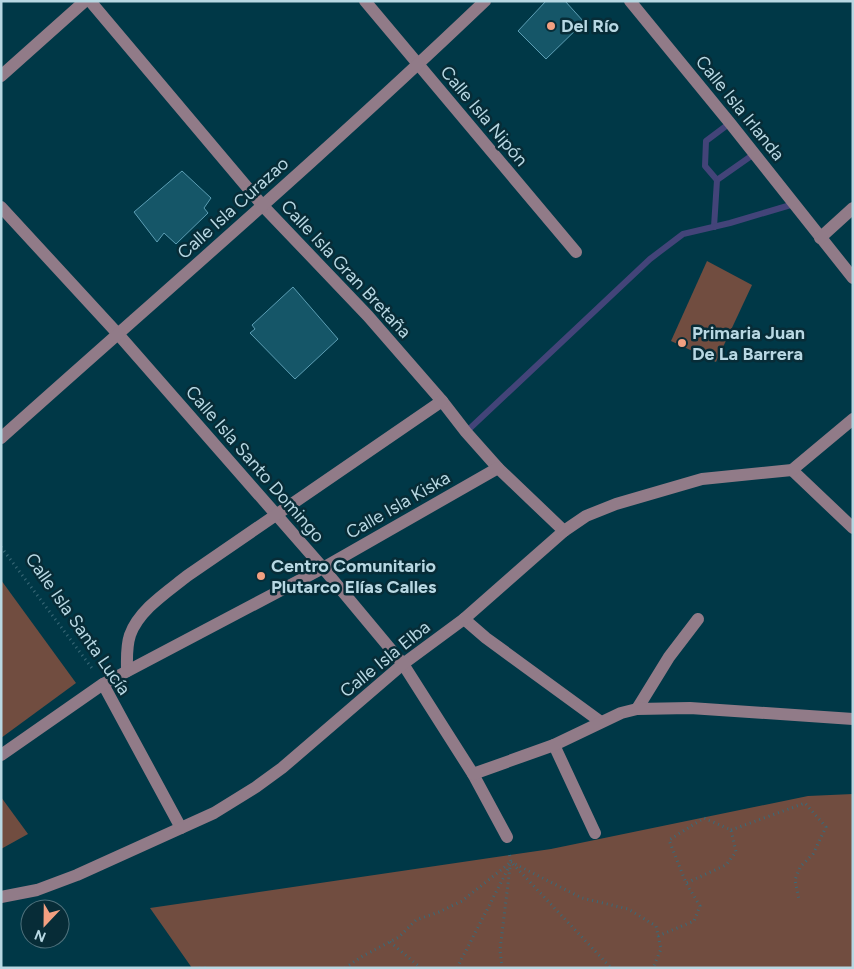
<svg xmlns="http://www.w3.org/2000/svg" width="854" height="969" font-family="Figtree,sans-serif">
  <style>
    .green { fill: #714d40 }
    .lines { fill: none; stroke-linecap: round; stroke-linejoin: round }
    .stream { stroke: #434479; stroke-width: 6 }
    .building { fill: #155668; stroke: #5c9eb4 }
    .path { stroke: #3a6a78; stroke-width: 3; stroke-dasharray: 1 4; stroke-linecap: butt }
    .minor { stroke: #917b88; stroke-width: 12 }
    .poi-dot { fill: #f2a081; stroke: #072c37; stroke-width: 2 }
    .labels { text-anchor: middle; stroke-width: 5; stroke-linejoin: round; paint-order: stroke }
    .poi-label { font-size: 18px; font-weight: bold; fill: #b8d8e3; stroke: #072c37; text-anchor: start }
    .street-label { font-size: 18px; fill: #b8d8e3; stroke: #072c37 }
  </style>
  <rect width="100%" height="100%" fill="#003847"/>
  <!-- green -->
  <g class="green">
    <polygon points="707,261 752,285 716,362 671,341"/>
    <polygon points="1,580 76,683 1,738"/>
    <polygon points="853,794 853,968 192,968 150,908 551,849 808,796"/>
    <polygon points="1,797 28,834 1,849"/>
  </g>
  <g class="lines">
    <!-- stream -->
    <g class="stream">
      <polyline points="717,180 705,166 706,141 730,123"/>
      <polyline points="714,227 717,180 754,154"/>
      <polyline points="466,432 650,259 683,234 730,223 794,204"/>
    </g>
  </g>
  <!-- building -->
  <g class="building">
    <polygon points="546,1 565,1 584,22 546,59 518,31"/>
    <polygon points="182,171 211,198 204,208 208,213 176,244 164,233 157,242 134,212"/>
    <polygon points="293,287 338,339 295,379 250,333 255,329 252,325"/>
  </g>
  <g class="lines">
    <!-- path -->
    <g class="path">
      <polyline points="1,547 94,671"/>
      <polyline points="731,830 805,803 826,827 813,854 800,867 795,880 799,899"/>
      <polyline points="511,862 582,898 628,909 656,926 661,949 653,968"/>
      <polyline points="513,864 611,968"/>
      <polyline points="658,936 694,921 700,906 686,883 669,840 704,818 731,830 736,852 726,865 686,883"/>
      <polyline points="390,942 421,968"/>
      <polyline points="200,968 203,966 205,968"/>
      <polyline points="345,968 361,957 399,937 416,920 439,912 462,901 511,862 509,852"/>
      <polyline points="457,968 510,865"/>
      <polyline points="502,968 500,950 510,867"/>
    </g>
    <!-- minor -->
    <g class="minor">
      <polyline points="90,1 263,206 368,316 442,401 466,432 498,468 564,531"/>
      <polyline points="365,1 576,252"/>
      <polyline points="630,1 730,123 853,278"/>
      <polyline points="1,76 85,1"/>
      <polyline points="1,207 118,334 323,568 403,664 473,774 507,837"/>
      <polyline points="820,238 853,208"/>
      <path d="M1,438C163,293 328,151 485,1"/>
      <polyline points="792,470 853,528"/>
      <polyline points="464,619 486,638 601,722"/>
      <path d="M127,671C127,659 126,647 130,635C139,610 167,592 187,576L442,401"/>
      <polyline points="103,684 181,828"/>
      <polyline points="637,709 669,657 698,619"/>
      <polyline points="554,745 595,833"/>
      <polyline points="1,755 103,684 323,568 498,468"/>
      <polyline points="473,774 554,745 621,713 637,709 690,708 853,719"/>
      <polyline points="1,897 37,890 77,875 214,813 256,787 282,768 403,664 464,619 564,531 586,516 616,504 702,479 792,470 853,419"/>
    </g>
  </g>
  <!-- markers -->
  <g class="poi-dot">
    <circle cx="551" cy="26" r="5"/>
    <circle cx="682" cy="343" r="5"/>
    <circle cx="261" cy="576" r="5"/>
  </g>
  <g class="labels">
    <!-- poi labels -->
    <g class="poi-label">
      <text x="561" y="32">Del Río</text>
      <text x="692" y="339">Primaria Juan<tspan x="692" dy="21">De La Barrera</tspan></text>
      <text x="271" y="572">Centro Comunitario<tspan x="271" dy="21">Plutarco Elías Calles</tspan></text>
    </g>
    <!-- street labels -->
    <g class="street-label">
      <text transform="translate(740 108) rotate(51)" y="6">Calle Isla Irlanda</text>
      <text transform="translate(484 116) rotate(50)" y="6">Calle Isla Nipón</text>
      <text transform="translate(233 208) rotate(-42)" y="6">Calle Isla Curazao</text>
      <text transform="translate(346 269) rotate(47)" y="6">Calle Isla Gran Bretaña</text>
      <text transform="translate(255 464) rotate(49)" y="6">Calle Isla Santo Domingo</text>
      <text transform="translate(398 505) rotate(-30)" y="6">Calle Isla Kiska</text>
      <text transform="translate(78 624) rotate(55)" y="6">Calle Isla Santa Lucía</text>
      <text transform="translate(385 659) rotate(-39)" y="6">Calle Isla Elba</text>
    </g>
  </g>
  <!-- border -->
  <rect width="854" height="969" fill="none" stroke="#b8d8e3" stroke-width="5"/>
  <!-- north arrow -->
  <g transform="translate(45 924) rotate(202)"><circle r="24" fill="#072c37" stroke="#4e717c"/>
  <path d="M0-4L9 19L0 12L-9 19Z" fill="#f2a081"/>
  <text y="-8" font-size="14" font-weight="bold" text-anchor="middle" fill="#b8d8e3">N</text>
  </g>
</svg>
